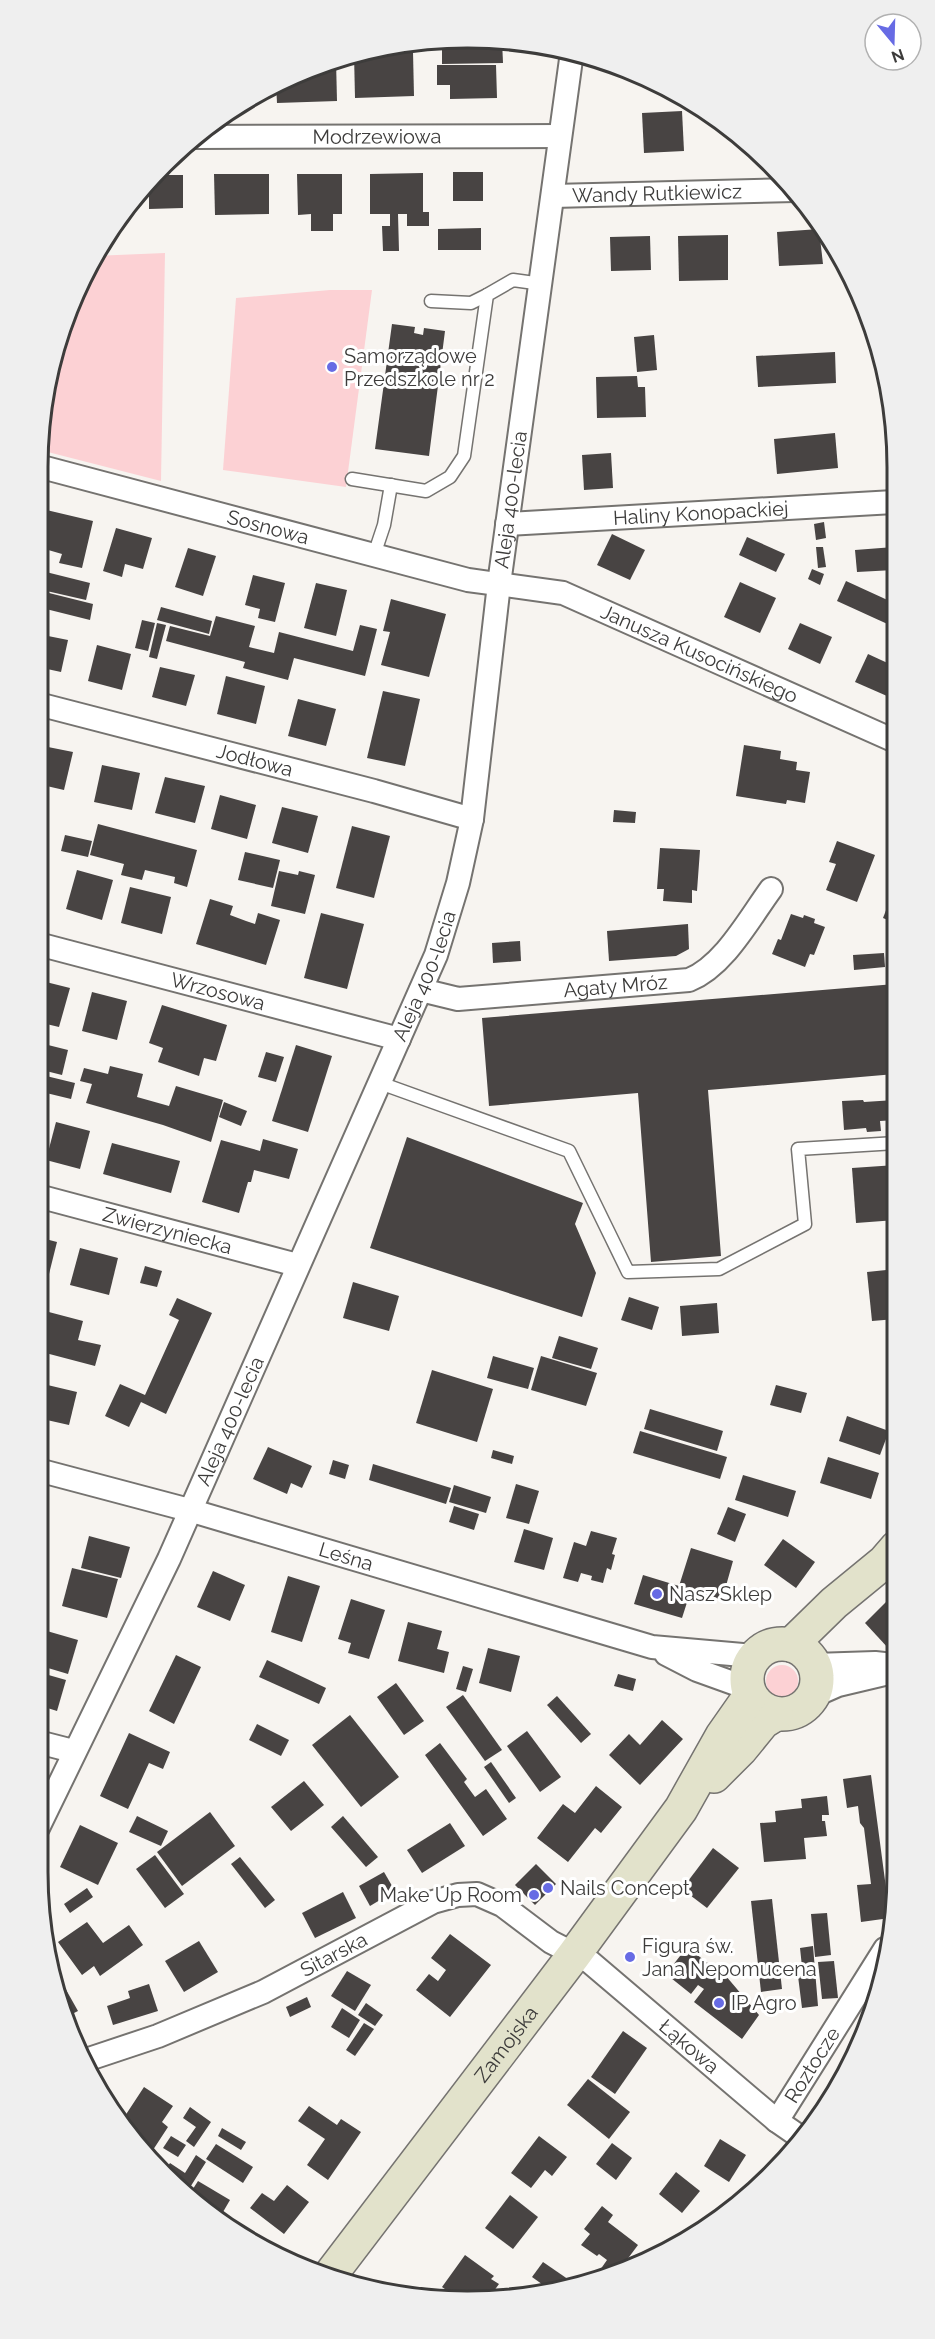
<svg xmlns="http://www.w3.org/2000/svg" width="935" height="2339" font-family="Raleway,sans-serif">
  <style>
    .green { fill: #fcd1d4 }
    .building { fill: #484443 }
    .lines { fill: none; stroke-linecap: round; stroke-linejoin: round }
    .lane-casing { stroke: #757370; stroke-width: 15 }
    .street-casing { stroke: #757370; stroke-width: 26 }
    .secondary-casing { stroke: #757370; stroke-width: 36 }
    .lane { stroke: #fff; stroke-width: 12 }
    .street { stroke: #fff; stroke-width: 22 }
    .secondary { stroke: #e2e2cb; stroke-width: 33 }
    .poi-dot { fill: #676be4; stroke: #fff; stroke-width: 2 }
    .labels { text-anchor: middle; stroke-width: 6; stroke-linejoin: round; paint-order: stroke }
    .street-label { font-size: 20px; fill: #3d3c3b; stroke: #fff }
    .poi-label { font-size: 20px; fill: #3d3c3b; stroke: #fff; text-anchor: start }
    .rim { fill: none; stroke: #3d3c3b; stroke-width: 3 }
  </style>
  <rect width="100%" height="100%" fill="#f7f4f0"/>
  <!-- green -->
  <g class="green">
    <polygon points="165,253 161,481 40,450 60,330 93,256"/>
    <polygon points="330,290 372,290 346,487 223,470 236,298"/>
    <circle cx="782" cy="1681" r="16"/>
  </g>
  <!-- building -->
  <g class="building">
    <polygon points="454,39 502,40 503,63 442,64 442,40"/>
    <polygon points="413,52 414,96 355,98 354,54"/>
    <polygon points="336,60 337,101 277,103 276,83"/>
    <polygon points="437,65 496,65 497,98 450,99 450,85 437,85"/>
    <polygon points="682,111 684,151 644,153 642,113"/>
    <rect x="453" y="172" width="30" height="29"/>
    <polygon points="423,173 423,212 429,212 429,226 407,226 407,214 398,214 399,251 383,251 382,226 390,226 390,214 370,214 370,174"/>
    <polygon points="214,174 269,174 269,214 215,215"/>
    <polygon points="297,174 342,174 342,214 333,214 333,231 311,231 311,214 298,215"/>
    <polygon points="153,175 183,175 183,208 149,209 149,180"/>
    <polygon points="481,228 481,250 438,250 438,229"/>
    <polygon points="819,229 823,264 779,266 777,232"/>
    <polygon points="728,235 728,280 679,281 678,236"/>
    <polygon points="650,236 651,270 611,271 610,237"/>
    <polygon points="392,324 415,327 414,333 423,335 424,328 445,331 429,456 375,449"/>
    <polygon points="654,335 657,370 637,372 634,337"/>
    <polygon points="835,352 836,383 758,387 756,356"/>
    <polygon points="637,376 638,387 645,387 646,417 597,418 596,377"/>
    <polygon points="835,433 838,468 777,474 774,439"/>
    <polygon points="611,453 613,488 584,490 582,455"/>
    <polygon points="38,508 93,521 82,568 59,563 62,554 38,547"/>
    <polygon points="824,522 826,538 816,540 814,524"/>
    <polygon points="116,528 152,538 143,569 125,564 122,577 103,571"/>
    <polygon points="612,534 645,550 630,580 597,565"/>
    <polygon points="747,537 785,554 776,572 739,555"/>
    <polygon points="816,547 823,547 826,567 818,568"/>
    <polygon points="894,547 894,570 857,572 855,550"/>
    <polygon points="188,548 216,556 203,596 175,587"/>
    <polygon points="812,569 824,574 820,585 808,579"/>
    <polygon points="38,570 90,583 86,600 38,589"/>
    <polygon points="253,575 285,583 275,622 258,618 260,609 245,605"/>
    <polygon points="846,581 894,603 894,627 837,601"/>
    <polygon points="740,582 776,598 760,633 724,617"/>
    <polygon points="316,583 347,590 336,636 304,628"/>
    <polygon points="41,591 93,604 90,620 38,607"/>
    <polygon points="391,599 446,614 429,677 381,665 390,632 383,631"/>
    <polygon points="161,607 212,621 209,634 157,620"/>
    <polygon points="216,616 255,626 249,647 274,653 279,632 353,651 360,625 377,629 365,676 294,658 288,680 243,668 245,662 166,641 170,626 210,636"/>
    <polygon points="142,620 155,623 148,651 135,648"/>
    <polygon points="157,623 166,625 157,659 149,657"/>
    <polygon points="800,623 832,637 820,664 788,649"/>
    <polygon points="38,634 68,640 61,672 38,667"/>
    <polygon points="97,645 131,654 122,690 88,681"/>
    <polygon points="868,654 894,666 894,679 887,696 855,682"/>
    <polygon points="160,667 195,675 186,706 152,697"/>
    <polygon points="226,676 265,686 256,724 217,714"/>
    <polygon points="383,691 420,699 405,766 367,758"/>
    <polygon points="298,699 336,709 326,746 288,736"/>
    <polygon points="38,745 73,752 64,790 38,784"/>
    <polygon points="744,745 781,751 780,759 797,762 796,770 810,772 805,803 787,800 786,804 736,796"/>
    <polygon points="102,765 140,773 132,810 94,802"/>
    <polygon points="165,777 205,786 195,823 155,813"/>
    <polygon points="220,795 256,805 247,839 211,829"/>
    <polygon points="282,807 318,816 308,853 272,843"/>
    <polygon points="614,810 636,812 635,823 613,822"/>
    <polygon points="98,824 197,850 187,887 174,883 175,877 145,870 142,880 121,875 124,864 90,855"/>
    <polygon points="352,826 390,836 374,898 336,888"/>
    <polygon points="65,835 92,841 88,857 61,851"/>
    <polygon points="837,841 875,855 857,902 826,890 836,864 829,862"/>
    <polygon points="660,848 700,850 697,891 692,890 692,903 663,901 664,889 657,889"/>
    <polygon points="245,852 280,860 273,888 238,880"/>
    <polygon points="77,870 113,880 102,920 66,909"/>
    <polygon points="279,871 298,875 299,871 315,875 305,914 271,906"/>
    <polygon points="130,887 171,897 162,934 121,923"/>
    <polygon points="895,887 895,923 883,918"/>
    <polygon points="210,899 233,906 230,915 246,921 255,924 258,913 280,920 266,965 196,944"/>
    <polygon points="321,913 364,924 347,989 304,978"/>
    <polygon points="791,914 803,918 804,915 815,919 814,923 825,927 814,955 810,954 805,967 772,954 778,939 781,940"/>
    <polygon points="688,924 689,949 676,956 609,961 607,931"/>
    <polygon points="520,941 521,961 493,963 492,943"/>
    <polygon points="884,953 885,967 854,970 853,955"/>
    <polygon points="38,980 70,988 59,1027 38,1022"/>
    <polygon points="895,984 895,1074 708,1090 721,1256 651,1262 638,1093 489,1106 482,1018"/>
    <polygon points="92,992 127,1001 117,1040 82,1031"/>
    <polygon points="162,1005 227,1025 216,1061 204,1058 199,1076 158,1062 163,1048 149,1043"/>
    <polygon points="44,1044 68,1050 62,1075 38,1069"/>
    <polygon points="296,1045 332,1056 308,1132 272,1121"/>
    <polygon points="266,1052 284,1057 276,1082 258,1077"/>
    <polygon points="110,1066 143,1074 137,1097 169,1106 176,1086 223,1100 211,1142 163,1125 86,1103 92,1084 80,1081 84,1068 108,1074"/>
    <polygon points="38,1074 75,1083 71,1099 38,1091"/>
    <polygon points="863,1100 864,1102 895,1100 896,1120 880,1121 881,1131 867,1132 866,1128 844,1130 842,1101"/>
    <polygon points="224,1102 247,1111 241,1126 219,1117"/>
    <polygon points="56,1122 90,1131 80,1169 46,1160"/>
    <polygon points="407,1137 583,1203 575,1224 596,1273 582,1317 370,1248"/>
    <polygon points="263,1139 298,1149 289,1179 254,1170 251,1182 248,1182 239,1213 202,1202 221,1140 260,1151"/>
    <polygon points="112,1143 180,1161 171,1193 103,1174"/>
    <polygon points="896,1165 896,1220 856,1223 852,1168"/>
    <polygon points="38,1237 57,1242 48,1278 38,1276"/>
    <polygon points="80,1248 118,1258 109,1295 70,1285"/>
    <polygon points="145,1266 162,1271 157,1287 140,1283"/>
    <polygon points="896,1269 896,1319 872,1321 867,1272"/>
    <polygon points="353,1282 399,1296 389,1331 343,1318"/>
    <polygon points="629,1297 659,1307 652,1330 621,1320"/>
    <polygon points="177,1298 212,1313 166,1414 141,1402 129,1427 105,1416 120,1384 145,1395 179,1320 169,1315"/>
    <polygon points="717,1303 719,1333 682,1336 680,1306"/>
    <polygon points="38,1306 46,1308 45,1311 83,1321 78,1340 101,1345 95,1366 38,1351 40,1332 38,1331"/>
    <polygon points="559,1336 598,1348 591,1369 552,1358"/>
    <polygon points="493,1356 534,1368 528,1389 487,1378"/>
    <polygon points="541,1356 597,1373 586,1406 531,1390"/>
    <polygon points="432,1370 493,1389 477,1442 416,1423"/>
    <polygon points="39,1383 77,1392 69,1425 38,1418"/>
    <polygon points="776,1385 807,1393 801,1413 770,1405"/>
    <polygon points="650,1409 723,1431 717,1451 644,1429"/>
    <polygon points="847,1416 889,1431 880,1455 839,1441"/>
    <polygon points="640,1431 727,1457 720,1479 633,1453"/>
    <polygon points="268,1447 312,1466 302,1488 291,1483 287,1494 253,1479"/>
    <polygon points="493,1450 514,1456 512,1464 491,1458"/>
    <polygon points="828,1457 879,1473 871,1499 820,1483"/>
    <polygon points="333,1460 349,1465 345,1479 329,1474"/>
    <polygon points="373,1464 451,1488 446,1504 369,1480"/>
    <polygon points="743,1475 796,1491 788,1517 735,1500"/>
    <polygon points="516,1484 539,1491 529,1524 506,1518"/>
    <polygon points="454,1485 491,1497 486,1513 449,1502"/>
    <polygon points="454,1506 479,1514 474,1530 449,1522"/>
    <polygon points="728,1507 746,1514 735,1542 717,1534"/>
    <polygon points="524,1529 553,1538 544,1570 514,1562"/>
    <polygon points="591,1531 617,1538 612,1554 615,1555 611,1570 607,1568 603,1583 591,1580 592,1576 581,1573 578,1582 563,1578 574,1542 586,1546"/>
    <polygon points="89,1536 130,1547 121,1578 81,1568"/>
    <polygon points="783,1539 815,1562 796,1588 764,1565"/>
    <polygon points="691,1548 733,1561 722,1600 691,1590 682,1618 634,1604 643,1575 679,1586"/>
    <polygon points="72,1568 118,1579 107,1618 62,1606"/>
    <polygon points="213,1571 245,1585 230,1621 197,1607"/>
    <polygon points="288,1576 320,1586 302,1642 271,1632"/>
    <polygon points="897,1591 897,1646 889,1649 865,1623"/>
    <polygon points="351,1599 385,1610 369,1659 348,1653 351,1643 338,1639"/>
    <polygon points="408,1622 442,1631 437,1649 449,1652 444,1673 398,1661"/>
    <polygon points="40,1629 78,1640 68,1674 38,1665 38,1632"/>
    <polygon points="488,1648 520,1656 511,1692 479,1683"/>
    <polygon points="176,1655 201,1667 174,1724 149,1711"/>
    <polygon points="267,1660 326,1688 319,1704 259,1677"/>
    <polygon points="463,1666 473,1669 466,1692 456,1689"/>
    <polygon points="38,1672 66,1680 57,1711 38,1705"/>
    <polygon points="618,1674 636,1679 633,1691 614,1686"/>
    <polygon points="396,1683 424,1721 404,1735 377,1697"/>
    <polygon points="463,1695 502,1750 485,1761 446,1707"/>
    <polygon points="557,1696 591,1734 581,1743 547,1705"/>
    <polygon points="350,1715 399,1777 361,1807 312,1745"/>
    <polygon points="662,1720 683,1739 640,1785 609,1755 629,1734 640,1745"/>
    <polygon points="257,1724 289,1740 281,1756 249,1740"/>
    <polygon points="527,1731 561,1777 540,1792 507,1746"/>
    <polygon points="129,1733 170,1752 163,1769 149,1763 128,1809 100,1796"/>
    <polygon points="440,1743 467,1779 464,1782 475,1797 486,1789 507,1819 483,1836 425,1755"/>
    <polygon points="491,1762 516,1798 509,1803 484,1767"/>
    <polygon points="871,1775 890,1918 861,1922 857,1885 871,1884 864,1828 860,1823 858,1806 847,1808 843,1779"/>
    <polygon points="304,1781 324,1805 291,1831 271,1807"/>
    <polygon points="596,1786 622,1807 601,1833 595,1828 568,1862 537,1838 563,1804 575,1813"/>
    <polygon points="827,1796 829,1815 822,1815 822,1821 825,1821 827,1836 804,1838 806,1859 764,1862 760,1823 776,1822 775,1811 802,1808 801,1799"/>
    <polygon points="210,1812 235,1846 182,1886 157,1852"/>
    <polygon points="137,1816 168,1831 161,1846 129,1832"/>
    <polygon points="343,1816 378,1857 366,1867 331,1827"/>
    <polygon points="450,1823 465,1846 422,1873 407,1850"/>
    <polygon points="80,1825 118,1843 98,1885 60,1867"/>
    <polygon points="713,1848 739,1868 707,1908 682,1889"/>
    <polygon points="155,1855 184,1894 165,1908 136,1869"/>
    <polygon points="240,1857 275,1900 265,1908 231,1864"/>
    <polygon points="536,1864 556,1884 535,1905 515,1885"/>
    <polygon points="384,1872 395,1891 370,1906 359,1886"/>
    <polygon points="87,1888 93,1897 70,1913 64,1904"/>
    <polygon points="343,1892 356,1918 315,1938 302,1913"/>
    <polygon points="772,1899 782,1989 761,1992 751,1901"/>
    <polygon points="827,1913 831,1955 815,1957 811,1914"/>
    <polygon points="87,1922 103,1943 129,1925 143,1945 100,1976 94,1966 82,1975 58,1942"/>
    <polygon points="450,1934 491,1965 450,2017 416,1990 429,1974 438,1981 446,1970 431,1958"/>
    <polygon points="199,1941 218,1972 184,1992 165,1961"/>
    <polygon points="813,1946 818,2006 802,2008 798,1976 803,1976 800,1948"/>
    <polygon points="687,1947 718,1971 720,1969 759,2015 742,2039 694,2002 704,1989 698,1985 691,1994 666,1974"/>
    <polygon points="834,1961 838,1998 822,1999 818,1962"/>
    <polygon points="347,1971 371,1985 355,2011 331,1996"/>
    <polygon points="60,1979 78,2011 64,2018 60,2010 56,1981"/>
    <polygon points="149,1984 158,2011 113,2025 107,2006 130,1998 128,1991"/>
    <polygon points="307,1997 311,2007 290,2017 286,2007"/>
    <polygon points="366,2003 383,2015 375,2026 358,2015"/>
    <polygon points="342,2008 360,2020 349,2038 331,2027"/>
    <polygon points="364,2023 374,2029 355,2056 346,2050"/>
    <polygon points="623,2031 647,2048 615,2094 591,2077"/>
    <polygon points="588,2079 630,2112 609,2139 567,2105"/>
    <polygon points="144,2087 173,2106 162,2122 168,2127 151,2153 134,2141 121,2122"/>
    <polygon points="309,2106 337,2125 341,2119 361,2132 328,2180 307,2165 325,2139 298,2121"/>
    <polygon points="190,2107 211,2122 194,2147 186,2141 196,2127 183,2118"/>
    <polygon points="222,2128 246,2142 241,2150 218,2136"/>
    <polygon points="171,2136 186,2145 178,2157 163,2148"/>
    <polygon points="539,2136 567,2157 552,2176 545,2170 531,2188 511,2173"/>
    <polygon points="720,2139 746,2155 729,2182 704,2166"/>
    <polygon points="612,2143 632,2158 616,2180 596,2164"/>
    <polygon points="216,2144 253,2167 243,2183 206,2159"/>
    <polygon points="196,2155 206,2162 189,2189 164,2172 170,2163 185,2173"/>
    <polygon points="763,2168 771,2173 747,2198 744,2196"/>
    <polygon points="676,2172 700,2191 682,2213 659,2194"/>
    <polygon points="198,2181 230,2200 223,2212 191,2192"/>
    <polygon points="287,2185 309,2202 284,2234 250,2208 262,2193 274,2201"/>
    <polygon points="510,2195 538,2217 513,2249 485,2228"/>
    <polygon points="602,2206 613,2215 608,2222 638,2245 626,2261 630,2264 605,2273 600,2270 607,2260 599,2254 597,2256 581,2245 590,2234 584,2229"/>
    <polygon points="721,2206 728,2211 705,2228 705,2227"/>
    <polygon points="465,2255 494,2276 491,2279 499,2284 491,2295 455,2296 442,2287"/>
    <polygon points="543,2262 575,2284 553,2292 532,2277"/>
  </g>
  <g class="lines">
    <defs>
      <g id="lane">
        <polyline points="431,301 471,303 487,295"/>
        <polyline points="352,479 426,491 450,477 464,456 487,295 513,280 542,284"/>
        <polyline points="374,555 384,525 391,485"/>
        <polyline points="380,1083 569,1151 628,1272 719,1269 805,1224 798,1149 896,1143"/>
      </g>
      <g id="street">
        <path id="s1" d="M194,137L560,136"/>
        <path id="s2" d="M553,196L795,190"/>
        <path id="s3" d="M38,466L468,580L563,593L895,741"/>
        <path id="s4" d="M507,524L894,502"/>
        <path id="s5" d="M38,704L374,791L472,819"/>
        <path id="s6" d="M38,944L399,1039"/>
        <path id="s7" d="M421,990L458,999L689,980C724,966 749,919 771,889"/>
        <path id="s8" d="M38,1196L297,1265"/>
        <path id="s9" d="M38,1470L189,1510L652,1647L754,1656"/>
        <polyline points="666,1654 697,1670 747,1688"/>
        <polyline points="814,1665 875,1663 893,1665"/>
        <polyline points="813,1696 838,1685 897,1671"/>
        <polyline points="38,1742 73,1751"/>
        <path id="s10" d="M38,1828L169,1559L436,955L458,883L472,819L499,584L572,52"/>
        <path id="s11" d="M83,2061L158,2036L263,1992L433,1902L458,1895L477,1894L502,1905L551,1942L590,1962L777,2121L803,2139"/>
        <path id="s12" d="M777,2121L885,1949"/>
      </g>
      <g id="secondary">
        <circle cx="782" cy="1679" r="35"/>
        <polyline points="791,1645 834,1603 884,1562 897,1547"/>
        <polyline points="714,1776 741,1749 763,1722 776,1714"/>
        <path id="s13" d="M328,2278L574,1955L681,1809L722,1736L750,1696"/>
      </g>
    </defs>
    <!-- lane casing -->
    <use href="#lane" class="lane-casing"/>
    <!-- street casing -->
    <use href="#street" class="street-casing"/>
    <!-- secondary casing -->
    <use href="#secondary" class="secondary-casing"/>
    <!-- lane -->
    <use href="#lane" class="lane"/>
    <!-- street -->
    <use href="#street" class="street"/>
    <!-- secondary -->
    <use href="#secondary" class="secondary"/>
  </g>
  <!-- markers -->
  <g class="poi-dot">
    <circle cx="332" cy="367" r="6"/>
    <circle cx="657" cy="1594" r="6"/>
    <circle cx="548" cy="1888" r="6"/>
    <circle cx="534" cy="1895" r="6"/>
    <circle cx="630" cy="1957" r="6"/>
    <circle cx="719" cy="2003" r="6"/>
  </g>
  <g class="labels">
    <!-- street labels -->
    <g class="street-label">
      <text dy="7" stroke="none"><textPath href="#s1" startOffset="183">Modrzewiowa</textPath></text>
      <text dy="7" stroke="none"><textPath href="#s2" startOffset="104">Wandy Rutkiewicz</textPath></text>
      <text dy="7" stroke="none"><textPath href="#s10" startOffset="1422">Aleja 400-lecia</textPath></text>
      <text dy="7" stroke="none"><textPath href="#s4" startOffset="194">Haliny Konopackiej</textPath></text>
      <text dy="7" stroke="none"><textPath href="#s3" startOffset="238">Sosnowa</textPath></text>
      <text dy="7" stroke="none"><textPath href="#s3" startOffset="690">Janusza Kusocińskiego</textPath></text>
      <text dy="7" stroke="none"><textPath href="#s5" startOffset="224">Jodłowa</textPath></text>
      <text dy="7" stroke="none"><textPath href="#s10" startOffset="936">Aleja 400-lecia</textPath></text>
      <text dy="7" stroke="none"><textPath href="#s7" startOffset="196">Agaty Mróz</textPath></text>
      <text dy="7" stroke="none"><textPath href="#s6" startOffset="186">Wrzosowa</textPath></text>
      <text dy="7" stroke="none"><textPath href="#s8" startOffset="134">Zwierzyniecka</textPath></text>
      <text dy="7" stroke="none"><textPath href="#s10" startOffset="450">Aleja 400-lecia</textPath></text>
      <text dy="7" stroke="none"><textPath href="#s9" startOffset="320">Leśna</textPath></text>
      <text dy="7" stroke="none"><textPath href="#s11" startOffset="273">Sitarska</textPath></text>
      <text dy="7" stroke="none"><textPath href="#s13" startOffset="294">Zamojska</textPath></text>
      <text dy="7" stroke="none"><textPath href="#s11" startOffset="693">Łąkowa</textPath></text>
      <text dy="7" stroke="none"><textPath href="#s12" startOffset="66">Roztocze</textPath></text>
    </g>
    <!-- poi labels -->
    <g class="poi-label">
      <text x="344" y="363">Samorządowe<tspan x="344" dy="23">Przedszkole nr 2</tspan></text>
      <text x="669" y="1601">Nasz Sklep</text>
      <text x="560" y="1895">Nails Concept</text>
      <text x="522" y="1902" text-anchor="end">Make Up Room</text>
      <text x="642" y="1953">Figura św.<tspan x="642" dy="23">Jana Nepomucena</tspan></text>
      <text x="731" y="2010">IP Agro</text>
    </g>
  </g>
  <!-- crop -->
  <path d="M0 0H935V2339H0ZM467 48H468A419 419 0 0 1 887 467V1872A419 419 0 0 1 468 2291H467A419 419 0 0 1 48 1872V467A419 419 0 0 1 467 48Z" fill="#efefef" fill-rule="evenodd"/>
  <path class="rim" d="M467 48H468A419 419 0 0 1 887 467V1872A419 419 0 0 1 468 2291H467A419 419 0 0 1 48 1872V467A419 419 0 0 1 467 48Z"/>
  <!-- north arrow -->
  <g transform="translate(893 42) rotate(161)"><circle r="28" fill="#ffffff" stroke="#b1b1b1" stroke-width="1.5"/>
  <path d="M0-4.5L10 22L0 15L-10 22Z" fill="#676be4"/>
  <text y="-9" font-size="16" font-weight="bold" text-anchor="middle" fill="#3d3c3b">N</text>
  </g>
</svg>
